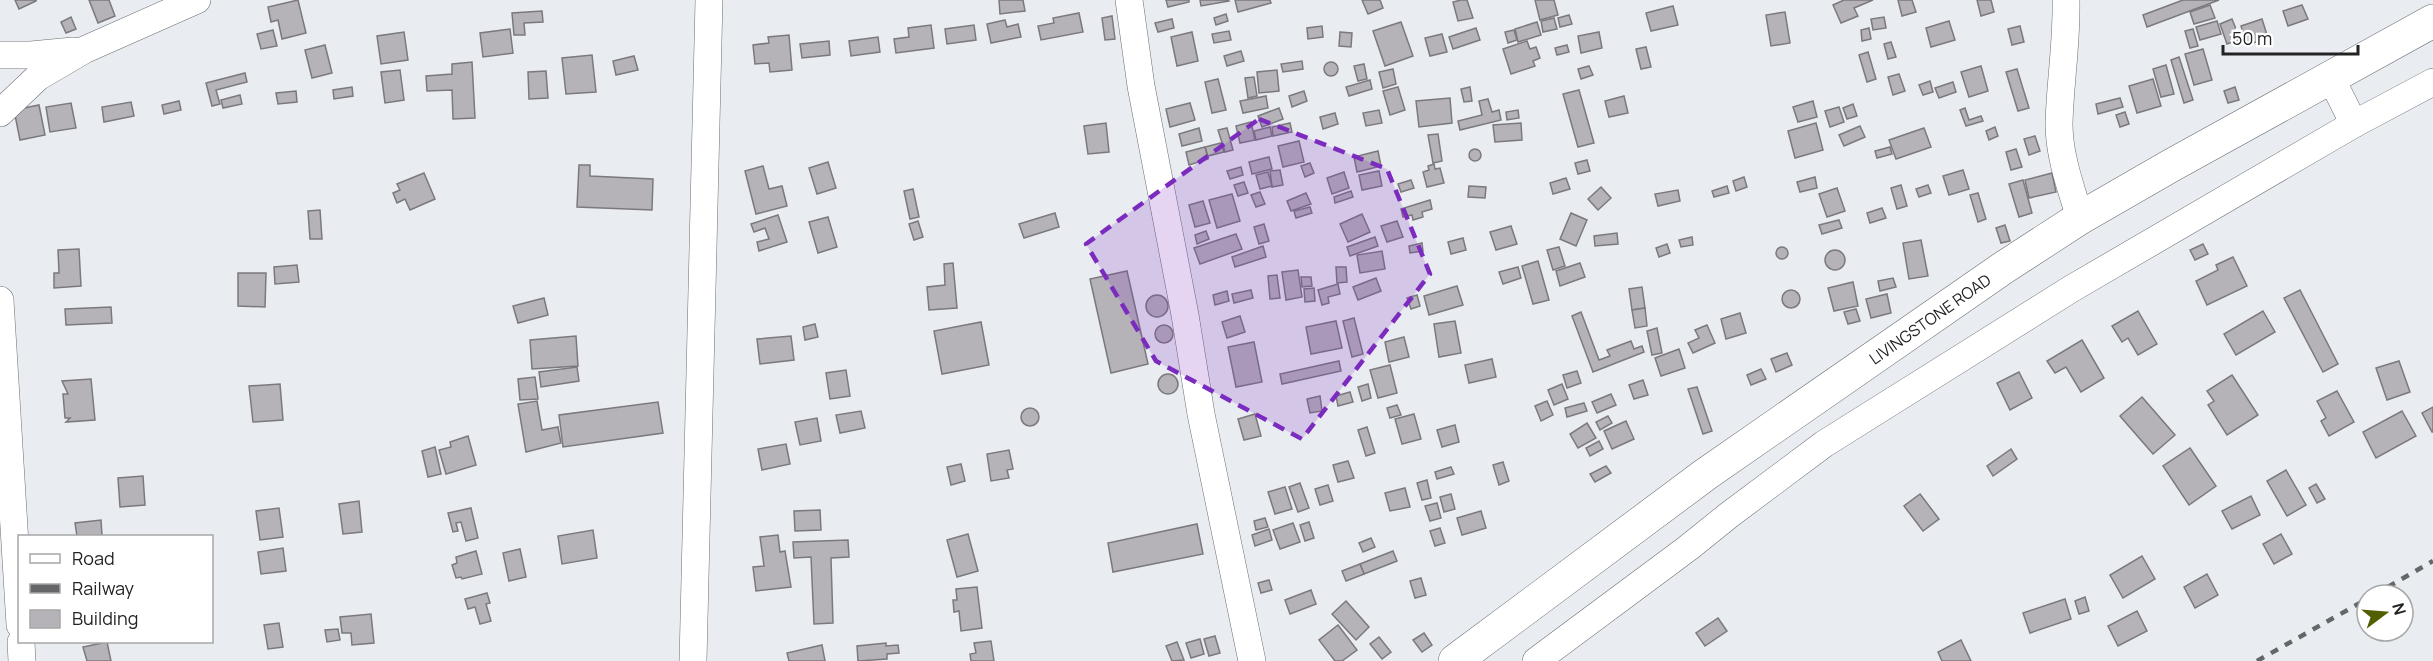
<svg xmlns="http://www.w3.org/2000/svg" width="2433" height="661" font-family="Manrope,sans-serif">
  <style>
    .building { fill: #b5b3b7; stroke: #7b797d; stroke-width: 1.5 }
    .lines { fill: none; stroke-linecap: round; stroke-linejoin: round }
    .minor-casing { stroke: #6b6e71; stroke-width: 28 }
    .highway-casing { stroke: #6b6e71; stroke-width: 34 }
    .minor { stroke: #fff; stroke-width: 27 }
    .highway { stroke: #fff; stroke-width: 33 }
    .rail { stroke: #646668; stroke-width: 4.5; stroke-dasharray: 8 8; stroke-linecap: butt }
    .marked { fill: #7b2cbf; fill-opacity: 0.2; stroke: #7b2cbf; stroke-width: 4.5; stroke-dasharray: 12 8; stroke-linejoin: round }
    .labels { text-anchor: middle; stroke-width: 6; stroke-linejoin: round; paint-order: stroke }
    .street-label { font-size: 16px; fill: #222324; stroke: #fff }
  </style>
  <rect width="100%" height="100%" fill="#e9edf1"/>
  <!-- building -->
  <g class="building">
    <polygon points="15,0 36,0 36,1 19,9"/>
    <polygon points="89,0 109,0 115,16 98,23"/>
    <polygon points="298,0 306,33 282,39 278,20 271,22 268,7"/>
    <polygon points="999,0 1023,0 1025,11 1000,14"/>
    <polygon points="1166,0 1189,0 1189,2 1168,7"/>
    <polygon points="1200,0 1228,0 1229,1 1201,6"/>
    <polygon points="1235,0 1270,0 1271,3 1238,12"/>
    <polygon points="1362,0 1380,0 1383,8 1368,14"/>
    <polygon points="1461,0 1467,0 1473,18 1458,21 1453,2"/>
    <polygon points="1535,0 1554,0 1558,15 1540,20"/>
    <polygon points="1844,0 1873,0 1854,8 1858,16 1841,23 1833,5"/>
    <polygon points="1898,0 1912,0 1916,12 1902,16"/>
    <polygon points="1977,0 1991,0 1994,12 1981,16"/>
    <polygon points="2183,0 2219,0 2147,27 2143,15"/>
    <polygon points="2210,5 2215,18 2194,24 2190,12"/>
    <polygon points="2302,5 2308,19 2288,26 2283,11"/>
    <polygon points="1673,6 1678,25 1651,31 1646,13"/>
    <polygon points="542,11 543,22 524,23 525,35 514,35 512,13"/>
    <polygon points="1785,12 1790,43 1771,46 1766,15"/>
    <polygon points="1079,13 1083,32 1041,40 1038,26 1054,23 1053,18"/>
    <polygon points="1226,14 1228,21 1216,25 1214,18"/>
    <polygon points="1569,15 1572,24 1560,27 1558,18"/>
    <polygon points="1112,16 1115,39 1105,40 1102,18"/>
    <polygon points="71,17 76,29 66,33 61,22"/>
    <polygon points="1884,17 1886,28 1873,30 1871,19"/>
    <polygon points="1554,18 1557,29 1543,32 1541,21"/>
    <polygon points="1172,19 1174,28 1158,32 1155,23"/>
    <polygon points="2232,19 2240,39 2227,44 2220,24"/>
    <polygon points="2262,19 2268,38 2247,45 2241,26"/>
    <polygon points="1005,20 1007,27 1018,24 1021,37 991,43 987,24"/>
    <polygon points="1949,21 1955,40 1931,47 1926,28"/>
    <polygon points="2217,21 2221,34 2200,40 2196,27"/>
    <polygon points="1401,22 1413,56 1385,66 1373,31"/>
    <polygon points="1537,22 1541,35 1518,42 1515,29"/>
    <polygon points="931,25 934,48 896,53 894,39 909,37 908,28"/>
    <polygon points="974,25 976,40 947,44 945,29"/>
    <polygon points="1322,26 1323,37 1308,39 1307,28"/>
    <polygon points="2020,26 2024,42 2012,45 2008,29"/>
    <polygon points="1476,28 1480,40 1453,49 1449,37"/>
    <polygon points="1869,28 1871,39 1862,41 1861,30"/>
    <polygon points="510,29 513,53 483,57 480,33"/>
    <polygon points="2193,29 2198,46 2190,48 2185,31"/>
    <polygon points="273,30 277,46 261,49 257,34"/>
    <polygon points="1514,30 1517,40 1508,43 1505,32"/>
    <polygon points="1229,31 1231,40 1214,43 1212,34"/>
    <polygon points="404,32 408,60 381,64 377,36"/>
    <polygon points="1192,32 1198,61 1177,66 1171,37"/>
    <polygon points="1340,32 1352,33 1351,47 1339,46"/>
    <polygon points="1599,32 1602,48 1581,53 1578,36"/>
    <polygon points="1442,34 1447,52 1430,56 1425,38"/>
    <polygon points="789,35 792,70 770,72 769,63 755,64 753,45 769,43 768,37"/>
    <polygon points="878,37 880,52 851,56 849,41"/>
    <polygon points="829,41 830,55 802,58 800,44"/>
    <polygon points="1527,41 1530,49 1536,47 1540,58 1533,61 1535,66 1511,74 1503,49"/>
    <polygon points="1891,42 1896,57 1888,59 1884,44"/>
    <polygon points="325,45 332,73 312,78 305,50"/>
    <polygon points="1567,45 1569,52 1557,55 1555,48"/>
    <polygon points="1646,47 1651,67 1641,69 1636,49"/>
    <polygon points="2203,49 2212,80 2194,85 2185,54"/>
    <polygon points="1241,51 1244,61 1227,66 1224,56"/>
    <polygon points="1868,52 1876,79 1867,82 1859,55"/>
    <polygon points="592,55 596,92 566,94 562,58"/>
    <polygon points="634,56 638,70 616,75 613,61"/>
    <polygon points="2179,57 2193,100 2184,103 2171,60"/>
    <polygon points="1302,61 1303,69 1283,72 1281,64"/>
    <polygon points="472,62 475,118 453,119 452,90 427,91 426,76 452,74 452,64"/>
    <circle cx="1331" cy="69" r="7"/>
    <polygon points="1364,64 1367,79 1358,81 1354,66"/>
    <polygon points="2166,65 2174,94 2161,97 2153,69"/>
    <polygon points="1589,66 1593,75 1581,79 1578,69"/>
    <polygon points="1981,66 1988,91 1969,97 1961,72"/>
    <polygon points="1393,69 1396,84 1383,88 1379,72"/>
    <polygon points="2017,69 2029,108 2018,111 2006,72"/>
    <polygon points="400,70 404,100 385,103 381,72"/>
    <polygon points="1277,70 1279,91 1259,93 1257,72"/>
    <polygon points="546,71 548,98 529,99 528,72"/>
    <polygon points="245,73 247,82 216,90 220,104 212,106 206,83"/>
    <polygon points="1899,74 1905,91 1893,95 1888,77"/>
    <polygon points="1254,77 1257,96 1248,98 1245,78"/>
    <polygon points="1218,79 1226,110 1212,113 1205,82"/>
    <polygon points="2153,79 2161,106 2137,113 2129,86"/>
    <polygon points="1370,80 1372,89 1349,96 1346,87"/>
    <polygon points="1930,81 1933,92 1923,95 1919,85"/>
    <polygon points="1953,82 1956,92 1939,98 1935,88"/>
    <polygon points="352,87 353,96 334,99 333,90"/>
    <polygon points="1398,87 1405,110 1390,115 1383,91"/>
    <polygon points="1470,87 1472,101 1464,102 1461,89"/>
    <polygon points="2235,87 2239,100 2228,103 2224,91"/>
    <polygon points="1579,90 1594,143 1578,147 1563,94"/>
    <polygon points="296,91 297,102 278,104 276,93"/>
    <polygon points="1304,91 1307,101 1292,107 1289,96"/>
    <polygon points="240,95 242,104 223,108 221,100"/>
    <polygon points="1266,96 1268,108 1243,113 1240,101"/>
    <polygon points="1624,96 1628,113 1609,117 1605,101"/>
    <polygon points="1450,98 1452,123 1419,127 1416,101"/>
    <polygon points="2120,98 2123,107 2098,114 2096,104"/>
    <polygon points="1488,99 1492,112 1499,110 1501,120 1460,130 1458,121 1482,115 1479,101"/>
    <polygon points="179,101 181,110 164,114 162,105"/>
    <polygon points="1813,101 1817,117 1798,122 1793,107"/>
    <polygon points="131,102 134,116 104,122 102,107"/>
    <polygon points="71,103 76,128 50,132 46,107"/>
    <polygon points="1190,103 1195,120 1170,127 1166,109"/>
    <polygon points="1853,104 1857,116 1847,119 1843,108"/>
    <polygon points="39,105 45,135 20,140 14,110"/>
    <polygon points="1839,107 1844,122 1830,127 1825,111"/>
    <polygon points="1279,108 1283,119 1262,127 1258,116"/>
    <polygon points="1965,108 1969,120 1981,116 1983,121 1966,126 1960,110"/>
    <polygon points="1379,110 1382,123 1366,126 1363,113"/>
    <polygon points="1518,110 1519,118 1507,120 1506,112"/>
    <polygon points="2125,112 2129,124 2120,127 2116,115"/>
    <polygon points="1335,113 1338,124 1323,129 1320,117"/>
    <polygon points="1251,122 1255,140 1240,143 1236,126"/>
    <polygon points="1106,123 1109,152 1088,154 1084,126"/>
    <polygon points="1290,123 1292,132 1273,136 1272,127"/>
    <polygon points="1521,123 1522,140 1495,142 1493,125"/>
    <polygon points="1816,123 1823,150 1795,158 1788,131"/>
    <polygon points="1860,126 1865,137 1844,146 1839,135"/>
    <polygon points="1270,127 1272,136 1256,140 1254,131"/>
    <polygon points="1995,127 1998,136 1989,140 1986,131"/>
    <polygon points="1199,128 1202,141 1182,146 1179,134"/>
    <polygon points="1227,128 1233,150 1225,152 1218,130"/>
    <polygon points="1924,128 1931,147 1896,159 1889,140"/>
    <polygon points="1438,134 1442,161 1433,163 1428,135"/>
    <polygon points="2035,136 2040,151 2029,155 2024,139"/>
    <polygon points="1299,141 1304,162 1283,167 1278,146"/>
    <polygon points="1221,143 1224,152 1208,156 1205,147"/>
    <polygon points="1205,147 1208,159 1189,165 1186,152"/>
    <polygon points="1890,147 1892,154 1877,158 1875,151"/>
    <polygon points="2016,149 2022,167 2011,170 2006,152"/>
    <circle cx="1475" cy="155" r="6"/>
    <polygon points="1378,151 1381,166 1357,172 1354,157"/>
    <polygon points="1269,157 1272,169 1252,174 1249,162"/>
    <polygon points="1587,160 1590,171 1578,174 1575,163"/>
    <polygon points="828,162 836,188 817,194 809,168"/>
    <polygon points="1310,163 1314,173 1305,177 1301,166"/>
    <polygon points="1434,164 1435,169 1440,168 1444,183 1427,187 1423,172 1429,170 1428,166"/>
    <polygon points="579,165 590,165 590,176 653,179 652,210 577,207"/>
    <polygon points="763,166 769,189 782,186 787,206 756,214 745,171"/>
    <polygon points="1241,167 1243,175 1230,179 1227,171"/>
    <polygon points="1280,170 1283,185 1272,187 1270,171"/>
    <polygon points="1963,170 1969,189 1949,195 1943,176"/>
    <polygon points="1379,171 1382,186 1362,190 1359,175"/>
    <polygon points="1268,172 1272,186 1260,189 1256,175"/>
    <polygon points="1344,172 1349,188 1332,194 1327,178"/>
    <polygon points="424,173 435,199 410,210 405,199 397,203 393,193 400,190 397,184"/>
    <polygon points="2052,173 2056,192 2029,198 2025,180"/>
    <polygon points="1744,177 1747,187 1736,191 1733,181"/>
    <polygon points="1815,177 1817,188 1800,192 1797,182"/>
    <polygon points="1566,178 1570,189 1553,194 1550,183"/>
    <polygon points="1411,180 1414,188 1401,192 1398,184"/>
    <polygon points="2023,180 2032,213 2019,217 2009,184"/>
    <polygon points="1244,182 1248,193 1238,196 1234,185"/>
    <polygon points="1901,185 1907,206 1897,209 1891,188"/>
    <polygon points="1928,185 1931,193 1919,197 1916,189"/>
    <polygon points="1469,186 1486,187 1485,198 1468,197"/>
    <polygon points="1727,186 1729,193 1714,197 1712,191"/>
    <polygon points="1601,187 1611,198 1598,210 1588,199"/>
    <polygon points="1837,188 1845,211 1827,217 1819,194"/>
    <polygon points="913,189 919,217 910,219 904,191"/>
    <polygon points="1678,190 1680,201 1658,206 1655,194"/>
    <polygon points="1351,191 1353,197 1335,203 1334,197"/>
    <polygon points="1260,192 1265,204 1256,207 1251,195"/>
    <polygon points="1306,193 1311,204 1291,211 1287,201"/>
    <polygon points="1978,193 1986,219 1978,222 1970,195"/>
    <polygon points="1232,194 1240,221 1217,228 1209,200"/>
    <polygon points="1430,200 1432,209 1422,212 1423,217 1413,220 1412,215 1403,217 1401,209"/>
    <polygon points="1203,201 1210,223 1195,227 1189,205"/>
    <polygon points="1310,207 1312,213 1296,218 1294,211"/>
    <polygon points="1882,208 1886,218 1870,223 1867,213"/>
    <polygon points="320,210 322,239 310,239 308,211"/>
    <polygon points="1055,213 1059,227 1024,238 1019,224"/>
    <polygon points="1571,213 1587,220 1576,246 1560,239"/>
    <polygon points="1362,214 1370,232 1348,242 1340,224"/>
    <polygon points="778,215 787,242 759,251 757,242 769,239 765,228 754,232 751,224"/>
    <polygon points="828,217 837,247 818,253 809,222"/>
    <polygon points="1839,220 1842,228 1822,234 1819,225"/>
    <polygon points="918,221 923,237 914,240 909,224"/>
    <polygon points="1397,221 1403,237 1387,242 1381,226"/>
    <polygon points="1264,224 1269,241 1259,244 1254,227"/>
    <polygon points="2005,225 2010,241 2001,243 1996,228"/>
    <polygon points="1511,226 1517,244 1496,250 1490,232"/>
    <polygon points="1206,231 1209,239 1197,244 1195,235"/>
    <polygon points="1617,233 1618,244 1595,246 1594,236"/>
    <polygon points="1236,234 1242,249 1200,264 1194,248"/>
    <polygon points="1375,237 1378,246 1350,256 1347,247"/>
    <polygon points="1692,237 1693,245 1681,247 1679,240"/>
    <polygon points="1463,238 1466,250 1451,254 1448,242"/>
    <polygon points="1921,240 1928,276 1909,279 1903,243"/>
    <polygon points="1422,243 1423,251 1410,253 1409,246"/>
    <polygon points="1667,244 1670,253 1659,257 1656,248"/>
    <polygon points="2203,244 2208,254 2195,260 2190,250"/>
    <polygon points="1263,246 1266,257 1235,267 1232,257"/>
    <circle cx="1782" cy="253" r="6"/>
    <polygon points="1559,247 1565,266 1553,270 1547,250"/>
    <polygon points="79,249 81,286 54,288 54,273 59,273 58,250"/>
    <circle cx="1835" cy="260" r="10"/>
    <polygon points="1382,251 1385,269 1360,273 1357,255"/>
    <polygon points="2233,257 2247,286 2207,305 2196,281 2218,270 2216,265"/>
    <polygon points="1538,261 1549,300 1533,304 1522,266"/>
    <polygon points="953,263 957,308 929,310 927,287 945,285 944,264"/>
    <polygon points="1580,263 1585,277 1560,286 1556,271"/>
    <polygon points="297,265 299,282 275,284 274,267"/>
    <polygon points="1336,267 1346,267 1347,282 1337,283"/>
    <polygon points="1518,267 1521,278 1503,284 1499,272"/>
    <polygon points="1298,270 1302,297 1286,300 1282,272"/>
    <polygon points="1127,271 1148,364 1111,373 1090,279"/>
    <polygon points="238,273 266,273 265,307 238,306"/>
    <polygon points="1277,275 1280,298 1270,299 1268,276"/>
    <polygon points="1301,277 1311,277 1312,286 1302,287"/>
    <polygon points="1376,278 1381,291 1358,300 1353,287"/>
    <polygon points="1893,278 1896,287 1880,291 1878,281"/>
    <polygon points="1853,282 1858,306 1834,311 1828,288"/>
    <polygon points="1338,284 1340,294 1328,297 1329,303 1322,305 1318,290"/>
    <polygon points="1457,286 1463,305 1429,315 1424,296"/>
    <polygon points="1642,287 1645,308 1632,310 1629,289"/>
    <polygon points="1314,288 1315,301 1305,302 1304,289"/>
    <polygon points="1251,290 1253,298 1234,303 1232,294"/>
    <polygon points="2300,290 2338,364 2323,372 2284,298"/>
    <circle cx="1791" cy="299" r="9"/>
    <polygon points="1227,291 1229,301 1215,305 1213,295"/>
    <polygon points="1887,294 1891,313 1871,318 1866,299"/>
    <polygon points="1417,295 1420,306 1411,309 1407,298"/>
    <circle cx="1157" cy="306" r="11"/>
    <polygon points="544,298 548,315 518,323 513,306"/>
    <polygon points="111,307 112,323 66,325 65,309"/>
    <polygon points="1645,308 1647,326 1635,328 1632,310"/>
    <polygon points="1856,309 1860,321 1848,324 1844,312"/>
    <polygon points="2138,311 2157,344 2138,355 2128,338 2122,342 2112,326"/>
    <polygon points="2263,311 2275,332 2236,355 2224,334"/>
    <polygon points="1581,312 1599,360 1610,356 1607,350 1631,341 1634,349 1642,346 1644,352 1593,372 1572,316"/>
    <polygon points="1740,313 1746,333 1726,339 1721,319"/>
    <polygon points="1240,316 1245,332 1227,338 1222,322"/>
    <polygon points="1354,318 1363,354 1352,357 1343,321"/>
    <polygon points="1336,321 1342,348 1311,354 1306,327"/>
    <polygon points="1455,321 1461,353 1439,357 1434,324"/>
    <polygon points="981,322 989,365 942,374 934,331"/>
    <polygon points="815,324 818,337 805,340 803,327"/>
    <circle cx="1164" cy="334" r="9"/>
    <polygon points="1707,325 1715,343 1693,353 1688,343 1699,338 1695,330"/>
    <polygon points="1657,328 1662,353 1652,355 1647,331"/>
    <polygon points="576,336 578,366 532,369 530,340"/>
    <polygon points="791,336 794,360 760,364 757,339"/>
    <polygon points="1404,337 1409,357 1389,362 1385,342"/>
    <polygon points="2082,340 2104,378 2081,392 2066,367 2055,373 2047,361"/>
    <polygon points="1254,342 1262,382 1236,387 1228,347"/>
    <polygon points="1679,349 1685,368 1661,376 1655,358"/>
    <polygon points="1787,353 1792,365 1776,372 1771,359"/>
    <polygon points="1492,359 1496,377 1469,383 1465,365"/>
    <polygon points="1339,361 1341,371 1282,384 1280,374"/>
    <polygon points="2399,361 2410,392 2387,400 2376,368"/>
    <polygon points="1390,365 1397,393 1378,398 1370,370"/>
    <polygon points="577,367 579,381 541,387 539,372"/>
    <polygon points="1761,369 1766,379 1751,385 1747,375"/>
    <polygon points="846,370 850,396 830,399 826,373"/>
    <polygon points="1577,371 1581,383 1567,388 1563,375"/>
    <polygon points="2019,372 2032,398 2010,410 1997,383"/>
    <circle cx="1168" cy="384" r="10"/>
    <polygon points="2232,375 2258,415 2227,435 2208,405 2214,401 2207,391"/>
    <polygon points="535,377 538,399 520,400 518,379"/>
    <polygon points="91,379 95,420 66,422 70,418 65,418 63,394 68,394 62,381"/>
    <polygon points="1643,380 1648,395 1634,399 1629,385"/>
    <polygon points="280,384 283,420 253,422 249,386"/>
    <polygon points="1368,384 1371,398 1362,401 1358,387"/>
    <polygon points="1562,384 1568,399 1554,405 1548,390"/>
    <polygon points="1697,387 1712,431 1703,434 1688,389"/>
    <polygon points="2337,391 2354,422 2329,436 2321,421 2326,418 2317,401"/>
    <polygon points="1350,392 1353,402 1338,406 1336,396"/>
    <polygon points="1611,394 1616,405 1597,413 1592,402"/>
    <polygon points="1320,396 1322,411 1310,413 1307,399"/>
    <polygon points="2142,397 2175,435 2153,454 2120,416"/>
    <polygon points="537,401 542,430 558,427 561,443 526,452 518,404"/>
    <polygon points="1547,401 1553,415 1541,421 1535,406"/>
    <polygon points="658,402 663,433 563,447 559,415"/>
    <polygon points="1584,403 1587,411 1567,417 1565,408"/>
    <polygon points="1397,405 1401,415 1390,418 1387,408"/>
    <polygon points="2433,407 2433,432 2432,432 2422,413"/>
    <circle cx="1030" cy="417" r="9"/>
    <polygon points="861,411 865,428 840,433 836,415"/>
    <polygon points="2402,411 2416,436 2376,458 2363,432"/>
    <polygon points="1255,414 1261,436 1244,440 1238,419"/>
    <polygon points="1414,414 1421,439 1402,444 1395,419"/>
    <polygon points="1608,416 1612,423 1600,430 1596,422"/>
    <polygon points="817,418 821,441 800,445 795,422"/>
    <polygon points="1626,421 1634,439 1612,449 1604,431"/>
    <polygon points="1587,423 1596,438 1578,448 1570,434"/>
    <polygon points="1455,425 1459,442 1442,447 1437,430"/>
    <polygon points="1367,427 1375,453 1366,456 1358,430"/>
    <polygon points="468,436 476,465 446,474 439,450 451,447 450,442"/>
    <polygon points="1599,441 1603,449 1590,456 1586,448"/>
    <polygon points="786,444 790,464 762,470 758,449"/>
    <polygon points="435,447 441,474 428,477 422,451"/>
    <polygon points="2190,448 2216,486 2189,505 2163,466"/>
    <polygon points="2011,449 2017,459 1993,476 1987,466"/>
    <polygon points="1009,450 1013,469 1007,470 1009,478 991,481 987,454"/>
    <polygon points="1348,461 1354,478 1338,482 1333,465"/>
    <polygon points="1503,462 1509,481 1499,485 1493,465"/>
    <polygon points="961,464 965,481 951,485 947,467"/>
    <polygon points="1606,466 1611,473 1595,482 1590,474"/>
    <polygon points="1451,467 1454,474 1437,479 1435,472"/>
    <polygon points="2286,470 2306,505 2287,516 2267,481"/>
    <polygon points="143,476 145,505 120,507 118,478"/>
    <polygon points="1427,480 1431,498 1422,500 1417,483"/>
    <polygon points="1300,483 1309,508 1298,512 1289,487"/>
    <polygon points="2316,484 2325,499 2317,503 2309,488"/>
    <polygon points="1328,485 1333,501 1320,505 1315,489"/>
    <polygon points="1285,487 1292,509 1275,514 1268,492"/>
    <polygon points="1405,488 1410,507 1390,511 1385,493"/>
    <polygon points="1451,494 1455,509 1444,512 1440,497"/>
    <polygon points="1920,494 1939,519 1923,531 1904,506"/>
    <polygon points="2251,496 2260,515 2232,529 2222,511"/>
    <polygon points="359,501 362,532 343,534 339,504"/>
    <polygon points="1437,503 1441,518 1430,521 1425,506"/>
    <polygon points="279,508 283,537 260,540 256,511"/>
    <polygon points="471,508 478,538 466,541 461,522 456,523 458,531 453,532 448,513"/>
    <polygon points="820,510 821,530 795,531 794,511"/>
    <polygon points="1481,511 1486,528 1462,535 1457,518"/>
    <polygon points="1265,518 1268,527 1256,530 1254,521"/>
    <polygon points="101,520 102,536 77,536 75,523"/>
    <polygon points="1309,522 1314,538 1305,541 1300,525"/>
    <polygon points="1293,523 1300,542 1280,549 1273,530"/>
    <polygon points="1197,524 1203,554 1113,572 1108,543"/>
    <polygon points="1440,528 1445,543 1435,546 1430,531"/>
    <polygon points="1269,529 1272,540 1255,546 1252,535"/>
    <polygon points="593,530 597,558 562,564 558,536"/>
    <polygon points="968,534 978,571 957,577 947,540"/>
    <polygon points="2281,534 2292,554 2274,564 2263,544"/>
    <polygon points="778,535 780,552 785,551 791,587 756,591 753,567 764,566 760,537"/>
    <polygon points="1371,538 1375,547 1363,552 1359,543"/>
    <polygon points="848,540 849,557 831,558 833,623 814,624 811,557 794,558 793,542"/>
    <polygon points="283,548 286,571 261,574 258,552"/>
    <polygon points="520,549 526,577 509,581 503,553"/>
    <polygon points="476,551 482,574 462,579 461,577 456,578 452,565 457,563 456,557"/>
    <polygon points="1393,551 1397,561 1364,574 1360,564"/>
    <polygon points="2142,556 2155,579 2123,598 2110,575"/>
    <polygon points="1360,564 1364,574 1346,581 1342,571"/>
    <polygon points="2207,574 2218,595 2195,608 2184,587"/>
    <polygon points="1421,578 1426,595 1415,598 1410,581"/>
    <polygon points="1269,580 1272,590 1261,593 1258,583"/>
    <polygon points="977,587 982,628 961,631 959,611 954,612 953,600 957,600 956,589"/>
    <polygon points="1311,590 1316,604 1290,614 1285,600"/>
    <polygon points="487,593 490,603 486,604 491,621 480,624 475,607 468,609 465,599"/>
    <polygon points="2085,597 2089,611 2079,614 2075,601"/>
    <polygon points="2065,599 2071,619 2030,633 2023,613"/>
    <polygon points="1346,601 1369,627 1356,640 1332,614"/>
    <polygon points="2137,611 2147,631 2118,646 2108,626"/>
    <polygon points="371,614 374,643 352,645 351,633 342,633 340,617"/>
    <polygon points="1718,618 1727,631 1705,646 1696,633"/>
    <polygon points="279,623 283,647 268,649 264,625"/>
    <polygon points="1338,625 1357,650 1342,661 1335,661 1319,640"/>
    <polygon points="338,629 340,640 327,642 325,630"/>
    <polygon points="1424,633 1432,645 1422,652 1413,640"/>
    <polygon points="1215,636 1220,653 1209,656 1204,639"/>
    <polygon points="1379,637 1391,652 1382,659 1370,644"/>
    <polygon points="1200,639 1204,654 1191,658 1186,643"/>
    <polygon points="1961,640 1971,661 1942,661 1938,652"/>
    <polygon points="991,641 994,661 971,661 970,654 976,653 974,643"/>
    <polygon points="107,642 111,661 87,661 83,647"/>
    <polygon points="1177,642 1184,660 1172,661 1166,646"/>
    <polygon points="886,643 886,646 898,645 899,653 887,654 887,659 858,661 857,646"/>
    <polygon points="822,645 825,661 789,661 787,653"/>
  </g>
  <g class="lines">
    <defs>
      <g id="minor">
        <polyline points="1129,0 1141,86 1185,315 1201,414 1252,661"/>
        <path d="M2066,0C2067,42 2060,83 2059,124C2059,156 2071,188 2080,218"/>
        <polyline points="0,55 31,55 73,51"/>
        <polyline points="2331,78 2354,124"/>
        <polyline points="0,113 38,77 84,50 197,0"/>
        <polyline points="0,300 20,625"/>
        <polyline points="21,642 22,661"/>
        <polyline points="693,661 709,0"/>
        <polyline points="1536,661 1688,548 1729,515 1824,444 2071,289 2354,124 2433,82"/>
      </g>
      <polyline id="highway" points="1455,661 1706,474 2003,268 2080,218 2172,165 2433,21"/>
    </defs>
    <!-- minor casing -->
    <use href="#minor" class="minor-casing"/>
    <!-- highway casing -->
    <use href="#highway" class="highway-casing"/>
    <!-- minor -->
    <use href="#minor" class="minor"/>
    <!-- highway -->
    <use href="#highway" class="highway"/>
    <!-- rail -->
    <g class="rail">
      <polyline points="2374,595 2433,561"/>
      <polyline points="2257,661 2367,599"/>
    </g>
  </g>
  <!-- marked area -->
  <path class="marked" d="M1259,119L1387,169L1430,274L1302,439L1156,361L1086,244Z"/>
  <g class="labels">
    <!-- street labels -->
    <g class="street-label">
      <text transform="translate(1930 319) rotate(-35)" y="6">LIVINGSTONE ROAD</text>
    </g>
  </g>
  <!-- legend -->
  <rect x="18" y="535" width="195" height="108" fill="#ffffff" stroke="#a7a7a7" stroke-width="1.5"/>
  <rect x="30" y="554" width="30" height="9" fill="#ffffff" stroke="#a7a7a7" stroke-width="1.5"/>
  <text x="72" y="565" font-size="18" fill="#222324">Road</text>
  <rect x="30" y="584" width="30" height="9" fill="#646668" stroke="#a7a7a7" stroke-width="1.5"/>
  <text x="72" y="595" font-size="18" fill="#222324">Railway</text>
  <rect x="30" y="610" width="30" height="18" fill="#b5b3b7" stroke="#a7a7a7" stroke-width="1.5"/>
  <text x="72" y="625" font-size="18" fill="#222324">Building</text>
  <!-- north arrow -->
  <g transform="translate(2385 613) rotate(74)"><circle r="28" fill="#ffffff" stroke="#a7a7a7" stroke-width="1.5"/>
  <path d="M0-4.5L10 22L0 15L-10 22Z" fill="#525f00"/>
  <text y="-9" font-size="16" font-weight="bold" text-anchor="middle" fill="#222324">N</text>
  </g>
  <!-- scale -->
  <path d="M2223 45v9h135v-9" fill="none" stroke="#222324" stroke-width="3"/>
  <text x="2232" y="45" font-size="18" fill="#222324" stroke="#ffffff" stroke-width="4.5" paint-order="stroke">50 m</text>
</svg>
